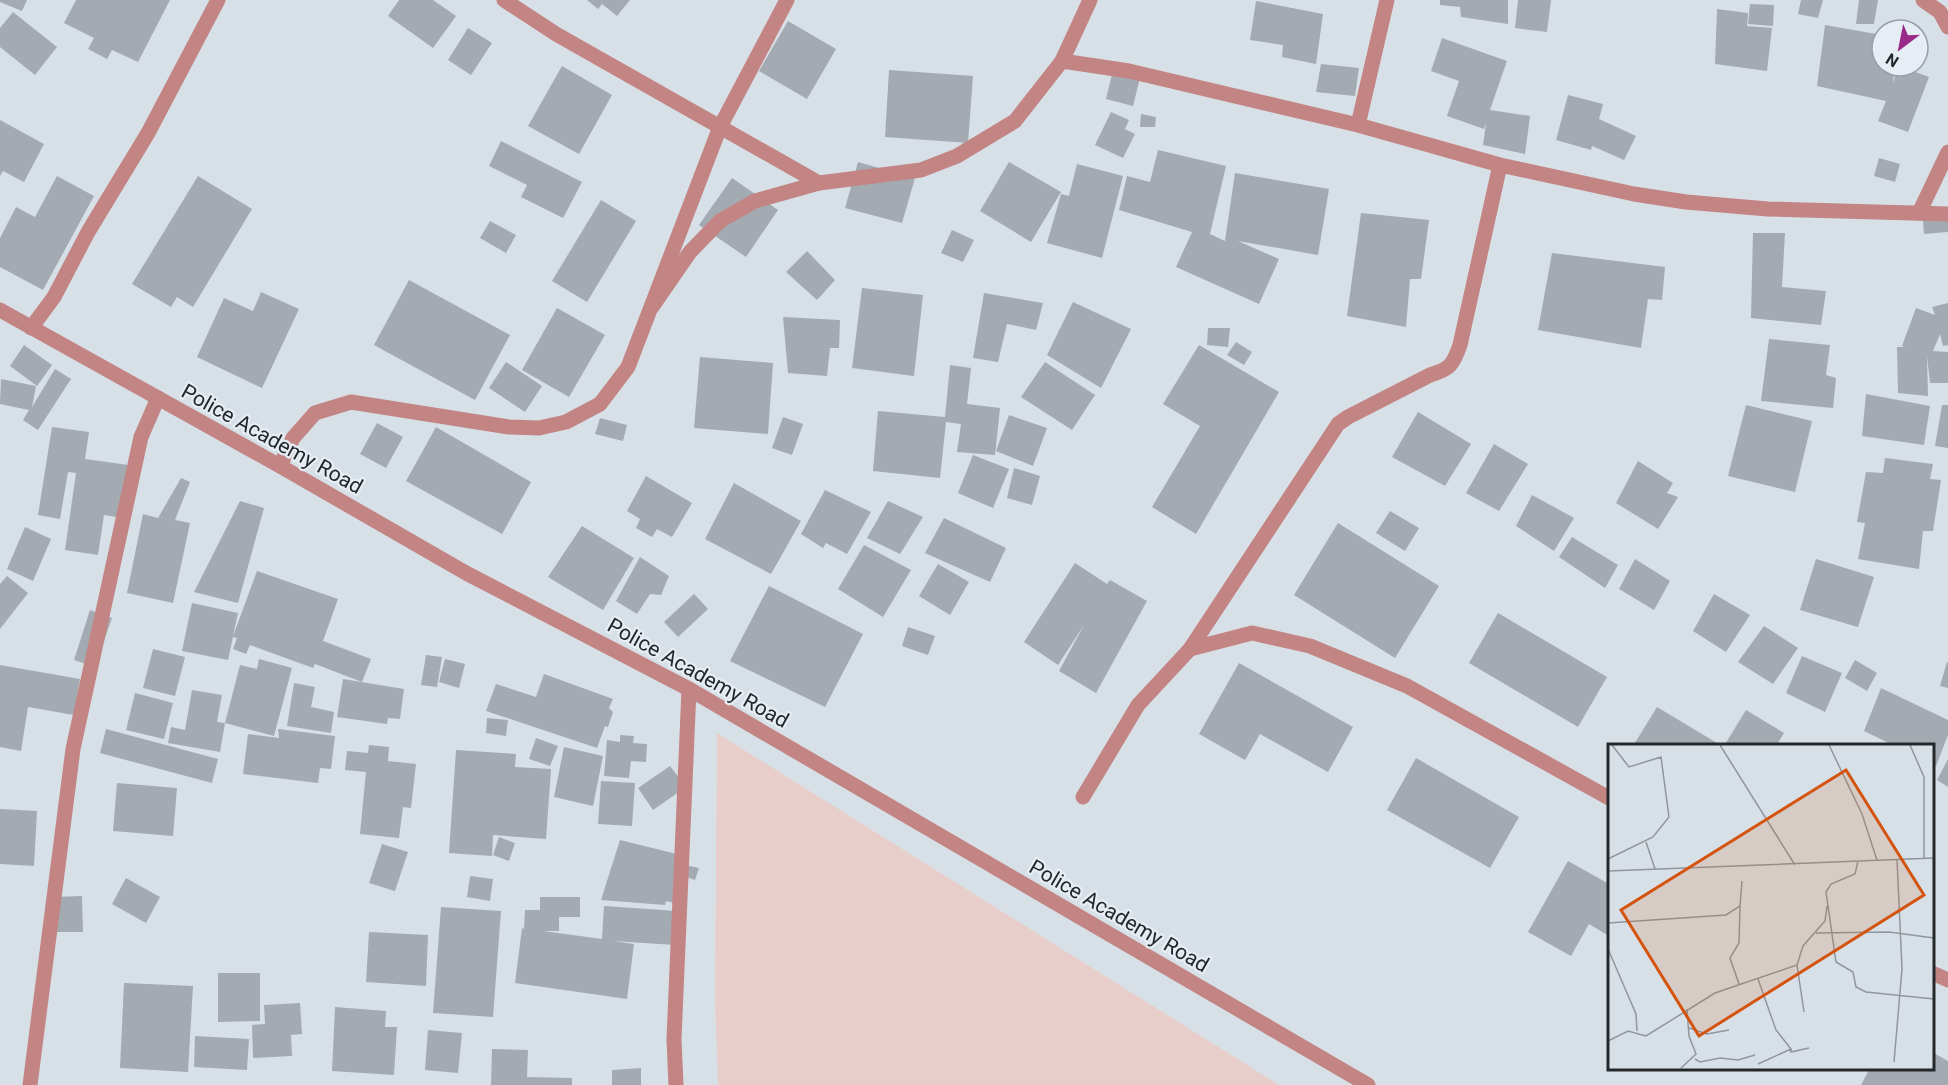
<svg xmlns="http://www.w3.org/2000/svg" width="1948" height="1085" font-family="Roboto,sans-serif">
  <style>
    .education { fill: #e8ceca }
    .building { fill: #a3aab1 }
    .lines { fill: none; stroke-linecap: round; stroke-linejoin: round }
    .street { stroke: #c38484; stroke-width: 15 }
    .labels { text-anchor: middle; stroke-width: 4.5; stroke-linejoin: round; paint-order: stroke }
    .street-label { font-size: 21px; fill: #25282b; stroke: #e6edf4 }
    .inset-road { fill: none; stroke: #90969c; stroke-width: 1.5 }
    .view { fill: #d4540f; fill-opacity: 0.15; stroke: #d4540f; stroke-width: 3 }
    .inset-edge { fill: none; stroke: #25282b; stroke-width: 3 }
  </style>
  <rect width="100%" height="100%" fill="#d8e0e7"/>
  <!-- education -->
  <polygon class="education" points="717,733 1279,1085 718,1085 715,1000"/>
  <!-- building -->
  <g class="building">
    <polygon points="0,0 27,0 22,11 0,2"/>
    <polygon points="76,0 170,0 138,62 112,50 107,59 88,49 94,38 64,23"/>
    <polygon points="399,0 433,0 456,16 433,48 388,16"/>
    <polygon points="587,0 630,0 617,16 602,4 598,9"/>
    <polygon points="1440,0 1508,0 1508,24 1461,17 1460,7 1440,5"/>
    <polygon points="1518,0 1551,0 1547,32 1515,28"/>
    <polygon points="1801,0 1823,0 1818,18 1798,14"/>
    <polygon points="1859,0 1878,0 1874,24 1856,24"/>
    <polygon points="1256,1 1323,14 1316,64 1282,57 1283,45 1250,40"/>
    <polygon points="1750,4 1774,5 1773,26 1748,24"/>
    <polygon points="1717,9 1748,13 1747,26 1772,28 1767,71 1715,64"/>
    <polygon points="13,12 57,47 35,75 0,47 0,28"/>
    <polygon points="788,21 836,49 807,99 759,71"/>
    <polygon points="1825,25 1882,35 1882,66 1895,66 1893,83 1899,66 1929,77 1908,132 1878,121 1886,101 1817,86"/>
    <polygon points="468,28 492,43 471,75 448,60"/>
    <polygon points="1442,38 1507,61 1490,110 1530,116 1525,154 1483,145 1486,123 1484,129 1447,116 1459,81 1431,71"/>
    <polygon points="1321,64 1359,68 1355,96 1316,92"/>
    <polygon points="562,66 612,95 579,154 528,126"/>
    <polygon points="1114,66 1141,74 1133,106 1106,99"/>
    <polygon points="889,70 973,76 968,143 885,137"/>
    <polygon points="1568,95 1603,104 1599,119 1636,136 1624,160 1592,146 1591,150 1556,140"/>
    <polygon points="1111,112 1129,120 1125,129 1135,134 1123,158 1095,145"/>
    <polygon points="1141,114 1156,117 1155,127 1140,127"/>
    <polygon points="0,120 44,144 24,182 3,171 0,176"/>
    <polygon points="501,141 582,182 563,218 521,197 527,185 489,166"/>
    <polygon points="1158,150 1226,166 1210,234 1225,241 1235,173 1329,189 1318,255 1238,241 1279,259 1259,304 1176,267 1192,232 1119,210 1127,176 1150,182"/>
    <polygon points="1879,158 1900,164 1895,182 1874,176"/>
    <polygon points="858,162 915,178 902,223 845,208"/>
    <polygon points="1009,162 1061,192 1031,242 980,211"/>
    <polygon points="1077,164 1123,176 1102,258 1047,243 1061,194 1069,196"/>
    <polygon points="57,176 94,196 43,290 0,267 0,238 16,207 35,217"/>
    <polygon points="198,176 252,209 193,307 177,297 171,307 132,284"/>
    <polygon points="732,178 778,210 746,257 699,225"/>
    <polygon points="601,200 636,221 587,302 552,281"/>
    <polygon points="1922,208 1948,218 1948,232 1924,234"/>
    <polygon points="1361,213 1429,220 1421,279 1410,279 1406,327 1347,316"/>
    <polygon points="490,221 516,235 506,253 480,238"/>
    <polygon points="952,230 974,240 963,262 941,253"/>
    <polygon points="1753,233 1785,233 1782,287 1826,291 1821,325 1751,318"/>
    <polygon points="807,251 835,280 817,300 786,272"/>
    <polygon points="1552,253 1665,267 1662,300 1648,299 1641,348 1538,330"/>
    <polygon points="409,280 510,335 475,400 374,345"/>
    <polygon points="862,288 923,295 914,376 852,368"/>
    <polygon points="261,292 299,309 262,388 197,357 224,298 253,311"/>
    <polygon points="984,293 1043,303 1036,330 1007,324 998,362 973,358"/>
    <polygon points="1073,302 1131,329 1101,388 1047,355"/>
    <polygon points="1948,303 1948,345 1943,346 1940,334 1933,351 1948,352 1948,383 1930,383 1927,356 1928,396 1898,393 1897,347 1905,347 1902,346 1916,308 1935,315 1932,307"/>
    <polygon points="557,308 605,335 569,397 522,370"/>
    <polygon points="783,317 840,320 839,348 830,348 827,376 788,373"/>
    <polygon points="1208,328 1230,328 1228,347 1207,345"/>
    <polygon points="1769,339 1830,345 1826,375 1836,378 1833,408 1761,401"/>
    <polygon points="1236,342 1252,352 1244,365 1227,355"/>
    <polygon points="24,345 52,365 37,386 10,366"/>
    <polygon points="1199,345 1279,392 1196,534 1152,507 1200,426 1163,404"/>
    <polygon points="700,357 773,363 768,434 694,428"/>
    <polygon points="506,362 542,386 525,412 489,388"/>
    <polygon points="1045,362 1095,395 1072,430 1021,397"/>
    <polygon points="950,365 971,368 967,404 1000,408 995,455 957,452 961,424 946,422 940,478 873,471 878,411 945,417"/>
    <polygon points="55,369 71,379 38,430 23,420 29,410 0,404 1,379 36,386 32,407"/>
    <polygon points="1866,394 1930,406 1924,445 1862,436"/>
    <polygon points="1746,405 1812,421 1795,492 1728,476"/>
    <polygon points="1942,405 1948,405 1948,448 1935,446"/>
    <polygon points="1418,412 1471,444 1445,486 1392,457"/>
    <polygon points="1009,415 1047,428 1033,466 996,451"/>
    <polygon points="783,417 803,424 792,455 772,448"/>
    <polygon points="600,418 627,425 623,441 595,434"/>
    <polygon points="377,423 403,437 386,468 360,454"/>
    <polygon points="52,427 89,432 85,459 129,465 122,518 104,515 98,555 65,550 76,473 68,472 60,519 38,515"/>
    <polygon points="436,427 531,482 502,534 406,481"/>
    <polygon points="1494,444 1528,464 1499,511 1466,493"/>
    <polygon points="973,455 1009,469 993,508 958,493"/>
    <polygon points="1885,458 1933,464 1930,479 1941,480 1933,531 1923,531 1919,569 1858,559 1865,523 1857,522 1866,472 1883,473"/>
    <polygon points="1638,461 1673,483 1667,493 1678,497 1658,529 1616,503"/>
    <polygon points="1014,468 1040,476 1032,505 1007,498"/>
    <polygon points="646,476 692,503 672,537 657,529 652,537 636,528 640,519 627,511"/>
    <polygon points="181,478 190,482 175,520 190,523 173,603 127,593 143,514 158,518"/>
    <polygon points="734,483 801,521 771,574 705,539"/>
    <polygon points="825,490 871,512 847,554 826,543 823,548 801,534"/>
    <polygon points="1532,495 1574,518 1554,551 1516,526"/>
    <polygon points="240,501 264,508 238,603 194,592"/>
    <polygon points="888,501 923,517 900,554 867,538"/>
    <polygon points="1390,511 1419,528 1405,551 1376,533"/>
    <polygon points="944,518 1006,548 990,582 925,553"/>
    <polygon points="1338,523 1439,586 1395,658 1294,595"/>
    <polygon points="582,526 634,558 603,610 548,577"/>
    <polygon points="25,527 51,539 33,581 7,569"/>
    <polygon points="1572,537 1618,565 1605,588 1559,557"/>
    <polygon points="864,545 911,570 883,617 838,589"/>
    <polygon points="640,557 669,576 661,595 650,594 637,614 616,601"/>
    <polygon points="1635,559 1670,581 1654,610 1619,589"/>
    <polygon points="1816,559 1874,577 1858,627 1800,610"/>
    <polygon points="1075,563 1107,584 1110,580 1147,601 1096,693 1059,671 1084,625 1058,665 1024,642"/>
    <polygon points="938,564 969,582 950,615 919,596"/>
    <polygon points="257,571 338,599 323,641 371,659 362,682 315,664 313,668 250,645 246,654 233,649 237,638 233,637 228,660 182,651 192,603 238,613 233,636"/>
    <polygon points="7,576 28,593 0,629 0,584"/>
    <polygon points="769,586 863,634 825,707 730,661"/>
    <polygon points="694,594 708,609 678,637 664,622"/>
    <polygon points="1714,594 1750,615 1726,652 1693,631"/>
    <polygon points="90,610 112,618 95,667 74,660"/>
    <polygon points="1498,613 1607,677 1578,727 1469,663"/>
    <polygon points="1764,626 1798,648 1773,684 1738,662"/>
    <polygon points="908,627 935,636 928,655 902,646"/>
    <polygon points="153,649 185,657 175,696 143,688"/>
    <polygon points="426,655 442,657 437,687 421,685"/>
    <polygon points="1802,656 1842,673 1825,712 1786,693"/>
    <polygon points="259,659 292,668 274,736 225,723 220,752 168,743 171,727 185,730 192,690 222,695 217,722 225,723 240,665 257,669"/>
    <polygon points="445,659 465,664 459,688 439,682"/>
    <polygon points="1855,660 1877,673 1867,691 1845,678"/>
    <polygon points="1947,662 1948,662 1948,688 1940,686"/>
    <polygon points="1239,663 1353,727 1328,772 1260,734 1245,760 1199,734"/>
    <polygon points="0,665 80,679 74,715 28,707 21,751 0,747"/>
    <polygon points="544,674 613,699 609,708 613,712 608,727 605,726 597,748 486,711 496,684 536,697"/>
    <polygon points="343,679 404,689 400,719 388,718 387,724 337,717"/>
    <polygon points="294,683 315,687 311,707 334,712 331,733 287,726"/>
    <polygon points="1881,688 1948,720 1948,735 1936,766 1932,763 1932,746 1895,746 1864,731"/>
    <polygon points="135,693 173,703 164,739 126,730"/>
    <polygon points="1657,707 1722,746 1633,746"/>
    <polygon points="1746,710 1784,733 1776,746 1724,746"/>
    <polygon points="487,718 508,720 506,736 486,733"/>
    <polygon points="106,729 218,759 212,783 100,753"/>
    <polygon points="278,729 335,736 331,769 320,768 318,783 243,774 248,734 279,738"/>
    <polygon points="620,735 634,736 633,743 647,744 646,762 631,761 629,778 604,776 607,740 620,742"/>
    <polygon points="536,738 558,746 550,766 529,759"/>
    <polygon points="369,745 389,747 388,761 416,764 411,808 403,807 399,838 360,834 366,772 345,770 347,751 368,753"/>
    <polygon points="564,747 603,756 593,806 554,797"/>
    <polygon points="456,750 516,754 515,767 551,769 546,839 493,835 492,856 449,853"/>
    <polygon points="1416,758 1519,817 1490,868 1387,810"/>
    <polygon points="1948,759 1948,787 1937,780"/>
    <polygon points="670,766 686,787 653,810 638,788"/>
    <polygon points="601,781 635,783 632,826 598,824"/>
    <polygon points="117,783 177,788 173,836 113,831"/>
    <polygon points="0,809 37,811 34,866 0,864"/>
    <polygon points="499,837 515,843 509,861 493,855"/>
    <polygon points="620,840 689,857 685,865 699,868 695,880 683,876 674,903 666,901 665,905 601,900"/>
    <polygon points="382,844 408,852 395,891 369,883"/>
    <polygon points="1568,861 1609,884 1609,936 1589,924 1571,956 1528,932"/>
    <polygon points="470,876 493,879 490,901 467,897"/>
    <polygon points="126,878 160,897 146,923 112,904"/>
    <polygon points="82,896 83,932 55,932 54,897"/>
    <polygon points="540,897 580,897 580,917 559,917 559,931 543,931 602,939 604,906 677,911 675,945 613,941 634,944 627,999 515,983 522,928 524,929 525,910 540,910"/>
    <polygon points="441,907 501,911 493,1017 433,1013"/>
    <polygon points="369,932 428,935 426,986 366,982"/>
    <polygon points="218,973 260,973 260,1021 218,1022"/>
    <polygon points="124,983 193,986 188,1072 120,1068"/>
    <polygon points="300,1003 302,1034 291,1035 292,1056 253,1058 252,1025 265,1024 264,1005"/>
    <polygon points="335,1007 386,1011 385,1027 397,1027 394,1075 332,1071"/>
    <polygon points="428,1030 462,1033 458,1073 425,1070"/>
    <polygon points="195,1036 249,1039 247,1070 194,1067"/>
    <polygon points="492,1049 528,1050 527,1077 572,1078 572,1085 491,1085"/>
    <polygon points="1932,1052 1948,1061 1948,1085 1861,1085 1870,1068 1932,1068"/>
    <polygon points="641,1068 641,1085 612,1085 612,1070"/>
  </g>
  <g class="lines">
    <!-- street -->
    <g class="street">
      <polyline points="504,0 556,34 819,183"/>
      <polyline points="1923,0 1940,12 1948,27"/>
      <polyline points="1062,61 1090,0"/>
      <polyline points="1358,125 1387,0"/>
      <polyline points="1919,213 1948,152"/>
      <polyline points="652,307 690,252 720,221 755,201 819,183 921,170 957,156 1015,121 1062,61 1129,71 1358,125 1500,165 1634,194 1686,202 1768,209 1948,214"/>
      <polyline points="0,310 280,466 466,573 689,689 1368,1085"/>
      <polyline points="31,328 54,297 88,232 148,133 218,0"/>
      <polyline points="280,466 293,438 315,413 351,402 509,427 539,428 566,422 600,404 628,367 720,127 787,0"/>
      <path d="M1190,649L1338,424L1348,417L1430,375C1450,369 1453,365 1460,345L1500,165"/>
      <polyline points="1083,797 1138,705 1190,649 1252,633 1310,646 1407,686 1609,798"/>
      <polyline points="1932,973 1948,980"/>
      <polyline points="30,1085 73,749 141,437 158,398"/>
      <polyline points="676,1085 674,1039 689,689"/>
    </g>
  </g>
  <g class="labels">
    <!-- street labels -->
    <g class="street-label">
      <text transform="translate(272 439) rotate(29)" y="7">Police Academy Road</text>
      <text transform="translate(698 673) rotate(29)" y="7">Police Academy Road</text>
      <text transform="translate(1119 916) rotate(30)" y="7">Police Academy Road</text>
    </g>
  </g>
  <!-- overview -->
  <g transform="translate(1608 744)">
    <rect width="326" height="326" fill="#d8e0e7"/>
    <path class="inset-road" d="M112,1L187,121M221,1L254,70L269,116M302,1L316,33V114M38,98L47,125M0,115L45,93L61,73L53,13L21,23L4,1M250,117L247,130L223,140L218,148L228,218L245,228L248,243L258,248L326,255M0,127L326,114M0,179L118,171L132,162L134,137M208,189L281,188L326,194M0,205L28,270L29,287M189,221L196,268M131,240L122,214L131,199L132,163M81,284L99,290L121,286M0,297L20,287L38,292L107,249L189,221L195,202L217,177L219,162M183,305V308L201,304M87,315L92,318L112,314L130,316L147,311M286,318L294,225L289,115M150,320L183,305L168,286L150,235M73,324L88,310L81,292L79,265"/>
    <path class="view" d="M238,26L316,151L91,292L13,166Z"/>
    <rect width="326" height="326" class="inset-edge"/>
  </g>
  <!-- north arrow -->
  <g transform="translate(1900 48) rotate(212)"><circle r="28" fill="#e6edf4" stroke="#999ea4" stroke-width="1.5"/>
  <path d="M0-4.5L10 22L0 15L-10 22Z" fill="#9a2a89"/>
  <text y="-9" font-size="16" font-weight="bold" text-anchor="middle" fill="#25282b">N</text>
  </g>
</svg>
